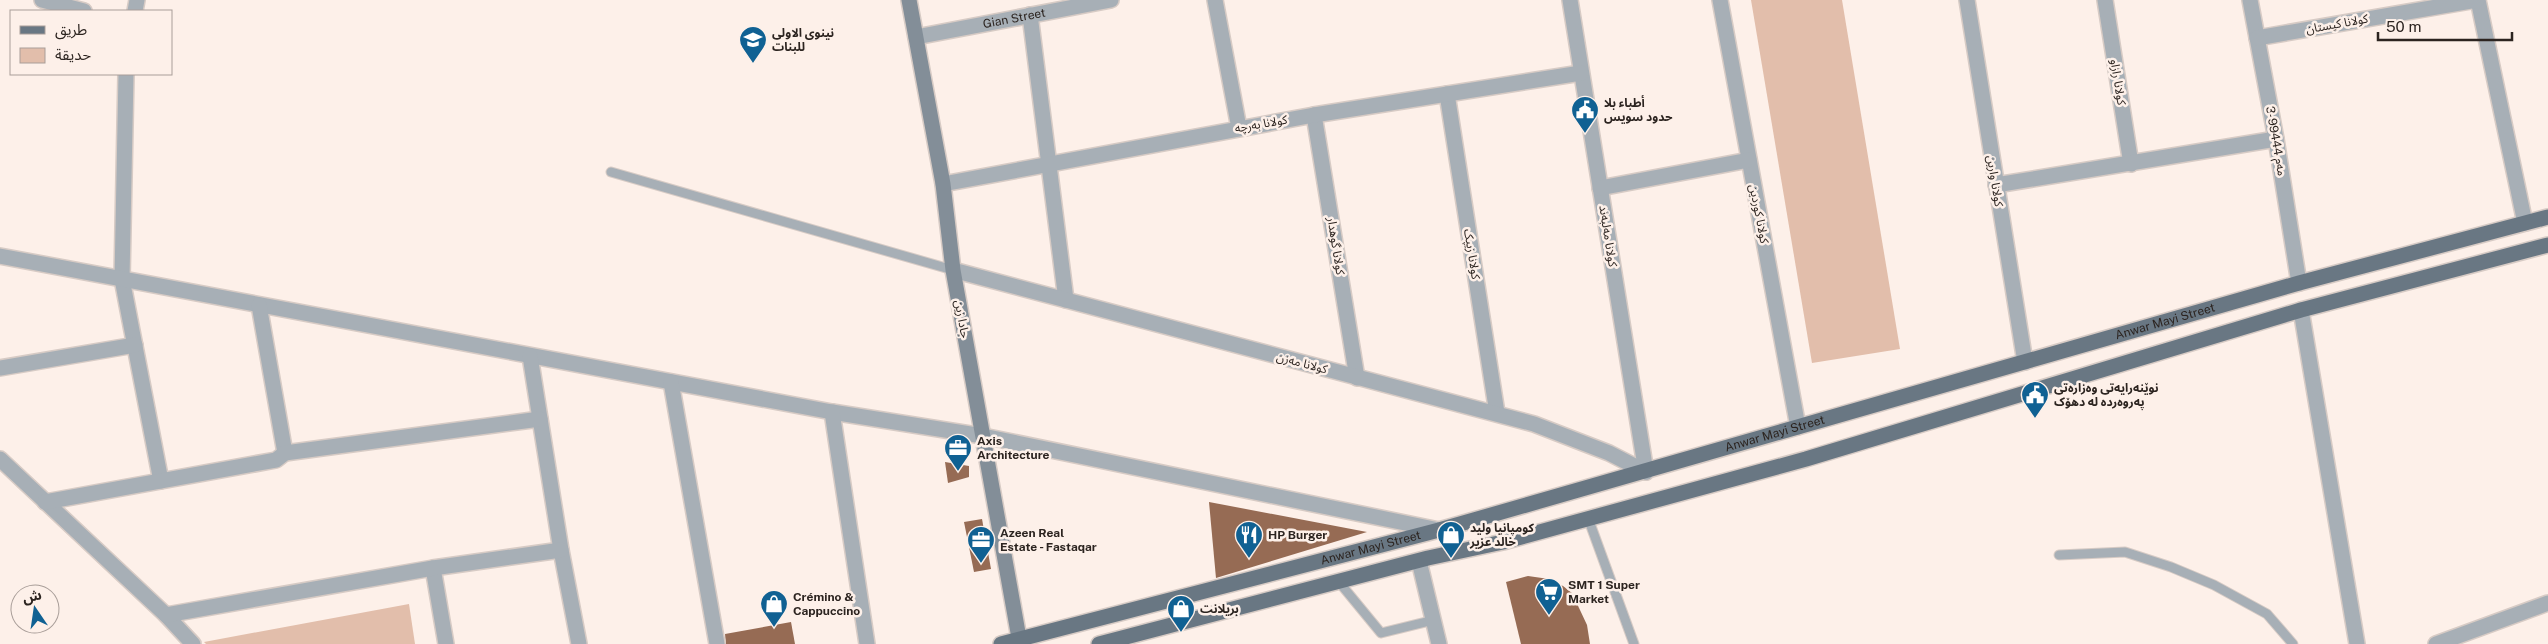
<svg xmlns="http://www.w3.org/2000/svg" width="2548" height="644" font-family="'Public Sans','Noto Sans Arabic',sans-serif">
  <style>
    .green { fill: #e2beab }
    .building { fill: #966b54 }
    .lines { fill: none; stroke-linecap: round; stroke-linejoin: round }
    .lane-casing { stroke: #d7cbc5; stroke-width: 11 }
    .street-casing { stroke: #d7cbc5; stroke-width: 18 }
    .secondary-casing { stroke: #d7cbc5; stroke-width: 18 }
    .primary-casing { stroke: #d7cbc5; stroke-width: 18 }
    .lane { stroke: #a7afb6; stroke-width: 9 }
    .street { stroke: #a7afb6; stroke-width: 15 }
    .secondary { stroke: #838e98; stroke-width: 15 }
    .primary { stroke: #697783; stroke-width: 15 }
    .labels { text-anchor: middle; stroke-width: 5; stroke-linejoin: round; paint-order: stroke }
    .street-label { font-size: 12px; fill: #2c2420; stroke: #fdf0e9 }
    .poi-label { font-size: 12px; font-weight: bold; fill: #2c2420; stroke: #fdf0e9; text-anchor: start }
  </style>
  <rect width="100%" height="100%" fill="#fdf0e9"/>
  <!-- green -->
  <g class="green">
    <polygon points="1751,0 1842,0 1900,349 1812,363"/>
    <polygon points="409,604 415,644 206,644 204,642"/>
  </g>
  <!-- building -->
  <g class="building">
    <polygon points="945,462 969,466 969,477 948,483"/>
    <polygon points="1209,502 1367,532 1216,578"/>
    <polygon points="982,519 991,569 974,572 964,522"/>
    <polygon points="1528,576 1549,579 1563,586 1572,593 1587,625 1590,644 1521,644 1506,582"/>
    <polygon points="791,622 795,644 726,644 725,634"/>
  </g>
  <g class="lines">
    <defs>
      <g id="lane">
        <polyline points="611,172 953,270"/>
        <polyline points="1588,518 1634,644"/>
        <polyline points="2059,555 2125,552 2171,567 2214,585 2267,614 2293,644"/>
        <polyline points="1339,582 1381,633 1434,620"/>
      </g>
      <g id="street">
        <polyline points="42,0 84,11"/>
        <polyline points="1215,0 1239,128"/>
        <polyline points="1570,0 1646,472"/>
        <polyline points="1720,0 1798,427"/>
        <polyline points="1967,0 2025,362"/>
        <polyline points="2105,0 2131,164"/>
        <polyline points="2250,0 2276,139 2299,283"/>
        <polyline points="2478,0 2525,223"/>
        <polyline points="135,11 137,0"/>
        <polyline points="1030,15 1066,300"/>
        <path id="s1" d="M916,37L1111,0"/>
        <polyline points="2257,38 2477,0"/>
        <polyline points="126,74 122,279 161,481"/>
        <polyline points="1447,94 1497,413"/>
        <polyline points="1314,115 1357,378"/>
        <polyline points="943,184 1314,115 1581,73"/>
        <polyline points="1996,185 2276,139"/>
        <polyline points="1600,188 1749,160"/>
        <polyline points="0,256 832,412 983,436 1439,530"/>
        <polyline points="953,270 1534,424 1609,453 1646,472"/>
        <polyline points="259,305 285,453"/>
        <polyline points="2301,310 2357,644"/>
        <polyline points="530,356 561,550 579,644"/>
        <polyline points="0,368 135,345"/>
        <polyline points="671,382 717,644"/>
        <polyline points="832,412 867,644"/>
        <polyline points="0,459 166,615 193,644"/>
        <polyline points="45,502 276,460 285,453 540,419"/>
        <polyline points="1419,561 1439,644"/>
        <polyline points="433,568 446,644"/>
        <polyline points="166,615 433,568 561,550"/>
        <polyline points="2436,644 2548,603"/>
      </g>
      <polyline id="secondary" points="909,0 943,184 953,270 1019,638"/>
      <g id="primary">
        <path id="s2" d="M1001,644L1439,530L2299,283L2548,217"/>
        <polyline points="1099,644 1428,558 1503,542 1806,459 2301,310 2548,245"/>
      </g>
    </defs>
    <!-- lane casing -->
    <use href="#lane" class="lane-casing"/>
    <!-- street casing -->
    <use href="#street" class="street-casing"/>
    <!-- secondary casing -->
    <use href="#secondary" class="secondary-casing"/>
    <!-- primary casing -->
    <use href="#primary" class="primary-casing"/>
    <!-- lane -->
    <use href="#lane" class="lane"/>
    <!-- street -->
    <use href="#street" class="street"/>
    <!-- secondary -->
    <use href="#secondary" class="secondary"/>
    <!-- primary -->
    <use href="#primary" class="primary"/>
  </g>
  <!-- icons -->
  <defs>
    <symbol id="school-pin" viewBox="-11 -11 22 30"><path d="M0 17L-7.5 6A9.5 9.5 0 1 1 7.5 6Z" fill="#106193" stroke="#fdf0e9"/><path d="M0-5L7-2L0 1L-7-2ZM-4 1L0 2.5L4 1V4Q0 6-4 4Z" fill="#fff"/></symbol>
    <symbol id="civic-pin" viewBox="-11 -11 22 30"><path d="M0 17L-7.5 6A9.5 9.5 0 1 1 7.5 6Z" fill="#106193" stroke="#fdf0e9"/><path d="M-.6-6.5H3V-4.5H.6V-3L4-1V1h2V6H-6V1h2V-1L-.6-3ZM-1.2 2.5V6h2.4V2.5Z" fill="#fff"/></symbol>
    <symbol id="office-pin" viewBox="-11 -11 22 30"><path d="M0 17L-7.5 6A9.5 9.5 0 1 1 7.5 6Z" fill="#106193" stroke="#fdf0e9"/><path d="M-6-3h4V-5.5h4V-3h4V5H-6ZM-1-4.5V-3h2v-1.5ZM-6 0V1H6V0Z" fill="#fff"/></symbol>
    <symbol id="restaurant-pin" viewBox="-11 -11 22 30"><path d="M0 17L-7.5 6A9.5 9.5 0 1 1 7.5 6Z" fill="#106193" stroke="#fdf0e9"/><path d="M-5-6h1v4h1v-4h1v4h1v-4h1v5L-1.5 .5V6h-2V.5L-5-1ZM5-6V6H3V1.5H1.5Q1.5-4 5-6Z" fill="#fff"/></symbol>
    <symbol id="shop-pin" viewBox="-11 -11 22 30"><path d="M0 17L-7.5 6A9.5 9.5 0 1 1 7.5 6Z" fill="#106193" stroke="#fdf0e9"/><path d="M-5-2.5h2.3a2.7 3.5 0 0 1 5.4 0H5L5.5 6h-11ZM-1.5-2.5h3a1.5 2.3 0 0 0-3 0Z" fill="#fff"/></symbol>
    <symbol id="supermarket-pin" viewBox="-11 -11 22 30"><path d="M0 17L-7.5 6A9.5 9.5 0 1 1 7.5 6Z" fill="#106193" stroke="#fdf0e9"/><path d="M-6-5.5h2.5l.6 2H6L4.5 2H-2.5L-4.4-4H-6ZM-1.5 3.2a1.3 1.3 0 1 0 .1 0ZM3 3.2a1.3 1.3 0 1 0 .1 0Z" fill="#fff"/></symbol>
  </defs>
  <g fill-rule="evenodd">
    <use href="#school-pin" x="737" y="24" width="32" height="43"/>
    <use href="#civic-pin" x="1569" y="94" width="32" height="43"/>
    <use href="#civic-pin" x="2019" y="379" width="32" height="43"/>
    <use href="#office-pin" x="942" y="432" width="32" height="43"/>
    <use href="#restaurant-pin" x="1233" y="519" width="32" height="43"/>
    <use href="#shop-pin" x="1435" y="519" width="32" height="43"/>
    <use href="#office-pin" x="965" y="524" width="32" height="43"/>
    <use href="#supermarket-pin" x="1533" y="576" width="32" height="43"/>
    <use href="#shop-pin" x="758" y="588" width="32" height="43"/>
    <use href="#shop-pin" x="1165" y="593" width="32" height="43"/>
  </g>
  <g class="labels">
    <!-- street labels -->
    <g class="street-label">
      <text dy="4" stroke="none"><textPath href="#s1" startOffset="100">Gian Street</textPath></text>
      <text transform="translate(2337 24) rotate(-10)" y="4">کولانا کیستان</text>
      <text transform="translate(2118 82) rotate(81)" y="4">کولانا رازاو</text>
      <text transform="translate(1261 124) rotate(-10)" y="4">کولانا بەرچە</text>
      <text transform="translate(2276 141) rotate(80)" y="4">مەم 99444-3</text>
      <text transform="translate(1995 181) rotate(81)" y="4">کولانا وارین</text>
      <text transform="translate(1759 214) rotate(79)" y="4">کولانا کوردین</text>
      <text transform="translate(1608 236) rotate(81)" y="4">کولانا مەلبەند</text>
      <text transform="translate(1336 246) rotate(81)" y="4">کولانا گوهدار</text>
      <text transform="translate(1472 254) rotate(81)" y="4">کولانا زیپک</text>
      <text transform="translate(962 319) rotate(80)" y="4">جادا زین</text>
      <text dy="4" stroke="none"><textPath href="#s2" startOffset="1208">Anwar Mayi Street</textPath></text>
      <text transform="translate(1302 363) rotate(15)" y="4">کولانا مەزن</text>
      <text dy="4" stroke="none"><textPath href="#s2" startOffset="802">Anwar Mayi Street</textPath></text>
      <text dy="4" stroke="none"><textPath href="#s2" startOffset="382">Anwar Mayi Street</textPath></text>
    </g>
    <!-- poi labels -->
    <g class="poi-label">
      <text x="772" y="37">نينوى الاولى<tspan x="772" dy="14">للبنات</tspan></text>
      <text x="1604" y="107">أطباء بلا<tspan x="1604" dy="14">حدود سويس</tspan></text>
      <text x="2054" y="392">نوێنەرایەتی وەزارەتی<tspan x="2054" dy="14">پەروەردە لە دهۆک</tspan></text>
      <text x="977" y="445">Axis<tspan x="977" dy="14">Architecture</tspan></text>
      <text x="1470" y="532">كومپانيا وليد<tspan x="1470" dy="14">خالد عزير</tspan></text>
      <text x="1000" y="537">Azeen Real<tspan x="1000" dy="14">Estate - Fastaqar</tspan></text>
      <text x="1268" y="539">HP Burger</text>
      <text x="1568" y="589">SMT 1 Super<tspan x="1568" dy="14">Market</tspan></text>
      <text x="793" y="601">Crémino &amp;<tspan x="793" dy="14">Cappuccino</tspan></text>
      <text x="1200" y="613">بریلانت</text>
    </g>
  </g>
  <!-- legend -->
  <rect x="10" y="10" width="162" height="65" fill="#fdf0e9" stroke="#a99e99"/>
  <rect x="20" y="26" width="25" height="8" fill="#697783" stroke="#a99e99"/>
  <text x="55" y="35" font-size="15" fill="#2c2420">طريق</text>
  <rect x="20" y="48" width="25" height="15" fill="#e2beab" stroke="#a99e99"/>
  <text x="55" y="60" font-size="15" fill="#2c2420">حديقة</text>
  <!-- north arrow -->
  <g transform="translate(35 609) rotate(347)"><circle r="24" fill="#fdf0e9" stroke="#a99e99"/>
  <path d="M0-4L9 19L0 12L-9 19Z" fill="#106193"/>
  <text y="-8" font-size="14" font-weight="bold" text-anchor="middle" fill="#2c2420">ش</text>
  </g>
  <!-- scale -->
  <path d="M2378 32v8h134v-8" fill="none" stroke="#2c2420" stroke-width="2.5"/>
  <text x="2386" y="32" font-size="15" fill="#2c2420" stroke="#fdf0e9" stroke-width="4" paint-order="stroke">50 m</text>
</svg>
